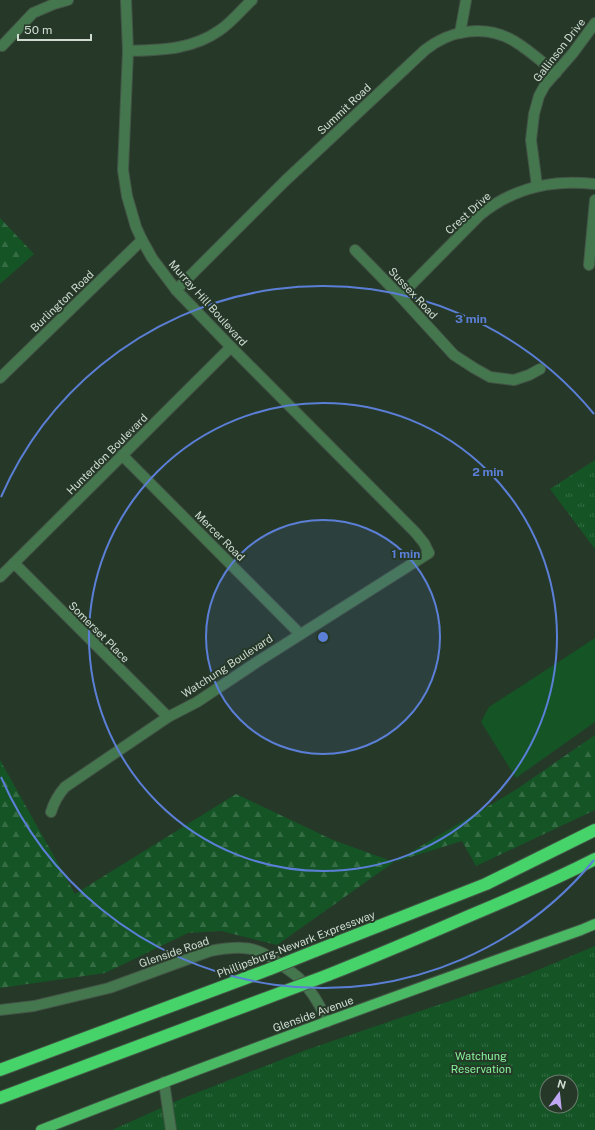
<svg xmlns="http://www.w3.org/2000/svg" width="595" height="1130" font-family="'Public Sans',sans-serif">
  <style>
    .forest { fill: url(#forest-firs) }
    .park { fill: url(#park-tufts); fill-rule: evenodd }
    .garden { fill: #145425 }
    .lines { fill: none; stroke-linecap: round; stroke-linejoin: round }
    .minor-casing { stroke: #445647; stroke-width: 12 }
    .major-casing { stroke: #445647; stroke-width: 12 }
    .highway-casing { stroke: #445647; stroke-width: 14 }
    .minor { stroke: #45774e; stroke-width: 10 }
    .major { stroke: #49b963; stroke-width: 10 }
    .highway { stroke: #46d36a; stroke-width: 12 }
    .highway-bridge-casing { stroke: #445647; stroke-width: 14; stroke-linecap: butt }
    .highway-bridge { stroke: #46d36a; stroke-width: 12 }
    .ring { fill: none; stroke: #5b7fd6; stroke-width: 2 }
    .labels { text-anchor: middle; stroke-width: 4; stroke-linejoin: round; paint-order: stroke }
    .street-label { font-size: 11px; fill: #cfdbd1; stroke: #263929 }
    .park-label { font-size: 11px; fill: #88f59b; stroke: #263929 }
    .centre { fill: #5b7fd6; stroke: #263929; stroke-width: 2 }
    .ring-label { font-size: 12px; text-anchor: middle; font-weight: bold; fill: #5b7fd6; stroke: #263929; stroke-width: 4; stroke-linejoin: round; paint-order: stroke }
  </style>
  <defs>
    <pattern id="forest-firs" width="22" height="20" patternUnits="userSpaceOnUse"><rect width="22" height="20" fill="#145425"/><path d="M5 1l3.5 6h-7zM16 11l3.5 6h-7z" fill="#356c44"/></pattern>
    <pattern id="park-tufts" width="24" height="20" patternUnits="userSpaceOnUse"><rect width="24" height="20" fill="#145425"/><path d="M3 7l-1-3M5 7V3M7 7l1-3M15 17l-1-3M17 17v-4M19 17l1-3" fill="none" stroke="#356c44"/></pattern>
  </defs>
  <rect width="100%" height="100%" fill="#263929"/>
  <!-- forest -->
  <g class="forest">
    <polygon points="0,218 34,254 0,284"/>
    <polygon points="595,735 595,810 476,866 462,841 394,862 277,945 221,931 188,933 105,973 0,988 0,760 75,894 236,794 333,840 394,862 517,789"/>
  </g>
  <!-- park -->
  <g class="park">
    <polygon points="595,460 595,549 550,489"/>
    <path d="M595,946V1130H112L181,1099L306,1050L526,975ZM547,1082H571V1106H547Z"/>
  </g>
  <!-- garden -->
  <polygon class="garden" points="595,638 595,722 516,778 481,722 489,707"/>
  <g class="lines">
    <defs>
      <g id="minor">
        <polyline points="460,33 466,0"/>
        <polyline points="2,46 33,13 54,4 68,0"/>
        <path d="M128,51C161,50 192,50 220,30C231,23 242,9 252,0"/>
        <polyline points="537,186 531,140 534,114 539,96 545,85 573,53 595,23"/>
        <polyline points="355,250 400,296 454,355 474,368 490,377 514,380 529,375 540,369"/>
        <polyline points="589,265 595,200"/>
        <path d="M176,290L285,181L425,50C450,30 485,24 514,41C529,50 542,62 556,73"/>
        <path d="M400,296L480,215C514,187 552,179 595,184"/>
        <polyline points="0,378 142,240"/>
        <polyline points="122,455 300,634"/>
        <polyline points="14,563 168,717"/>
        <polyline points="0,577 231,347"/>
        <path d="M51,812C54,802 58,795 65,787L168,717L197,702L257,662L429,553L424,543L415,532L231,347L176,290L152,258L142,240L136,227L127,196L123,170L128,51L126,0"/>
        <path d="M0,1010L34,1006L109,988L210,951C221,949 232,947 243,948C256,948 267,955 277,962C284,967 292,972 299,978C311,990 321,1006 327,1022"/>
        <polyline points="164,1082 171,1130"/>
      </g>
      <path id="major" d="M41,1130C220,1060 400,994 581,930L595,924"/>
      <g id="highway">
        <polyline points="315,951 486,884 595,830"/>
        <path d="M328,975C376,956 423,936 469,916C512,898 554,880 595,859"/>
        <polyline points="0,1070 270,969"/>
        <polyline points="0,1098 280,993"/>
      </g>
    </defs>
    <!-- minor casing -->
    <use href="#minor" class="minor-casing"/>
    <!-- major casing -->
    <use href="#major" class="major-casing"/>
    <!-- highway casing -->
    <use href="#highway" class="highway-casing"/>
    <!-- minor -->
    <use href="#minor" class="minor"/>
    <!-- major -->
    <use href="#major" class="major"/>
    <!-- highway -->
    <use href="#highway" class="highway"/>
    <defs>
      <g id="highway-bridge">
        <polyline points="270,969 315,951"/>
        <polyline points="280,993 328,975"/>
      </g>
    </defs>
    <!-- highway-bridge casing -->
    <use href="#highway-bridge" class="highway-bridge-casing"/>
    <!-- highway-bridge -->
    <use href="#highway-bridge" class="highway-bridge"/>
  </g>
  <!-- distance rings -->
  <circle cx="323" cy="637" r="117" fill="#5b7fd6" fill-opacity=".12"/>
  <g class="ring">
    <circle cx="323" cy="637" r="117"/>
    <circle cx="323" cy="637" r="234"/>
    <path d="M594 860A351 351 0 0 1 1 777M1 497A351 351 0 0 1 594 414"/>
  </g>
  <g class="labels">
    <!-- street labels -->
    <g class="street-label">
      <text transform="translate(559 50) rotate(-52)" y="4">Gallinson Drive</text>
      <text transform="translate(344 109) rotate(-43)" y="4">Summit Road</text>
      <text transform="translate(468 213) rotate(-42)" y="4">Crest Drive</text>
      <text transform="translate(413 293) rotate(47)" y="4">Sussex Road</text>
      <text transform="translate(62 301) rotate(-44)" y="4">Burlington Road</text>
      <text transform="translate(208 303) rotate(48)" y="4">Murray Hill Boulevard</text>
      <text transform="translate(107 454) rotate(-45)" y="4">Hunterdon Boulevard</text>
      <text transform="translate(220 536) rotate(45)" y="4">Mercer Road</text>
      <text transform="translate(99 632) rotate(45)" y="4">Somerset Place</text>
      <text transform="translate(227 666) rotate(-33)" y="4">Watchung Boulevard</text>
      <text transform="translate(296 944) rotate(-21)" y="4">Phillipsburg-Newark Expressway</text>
      <text transform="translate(174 952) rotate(-19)" y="4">Glenside Road</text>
      <text transform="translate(313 1014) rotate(-20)" y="4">Glenside Avenue</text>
    </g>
    <!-- park labels -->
    <g class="park-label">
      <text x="481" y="1060">Watchung<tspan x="481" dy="13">Reservation</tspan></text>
    </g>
  </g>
  <circle cx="323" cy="637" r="6" class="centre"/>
  <g class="ring-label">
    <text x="471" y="323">3 min</text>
    <text x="488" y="476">2 min</text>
    <text x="406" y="558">1 min</text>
  </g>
  <!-- north arrow -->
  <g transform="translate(559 1094) rotate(15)"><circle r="19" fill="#263929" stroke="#6a7a6c"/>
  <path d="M0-3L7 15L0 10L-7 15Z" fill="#c0a8f4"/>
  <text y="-6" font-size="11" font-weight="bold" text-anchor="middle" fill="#cfdbd1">N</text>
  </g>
  <!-- scale -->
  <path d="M18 34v6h73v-6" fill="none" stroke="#cfdbd1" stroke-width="2"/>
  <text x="24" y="34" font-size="12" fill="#cfdbd1" stroke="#263929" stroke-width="3" paint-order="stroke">50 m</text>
</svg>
